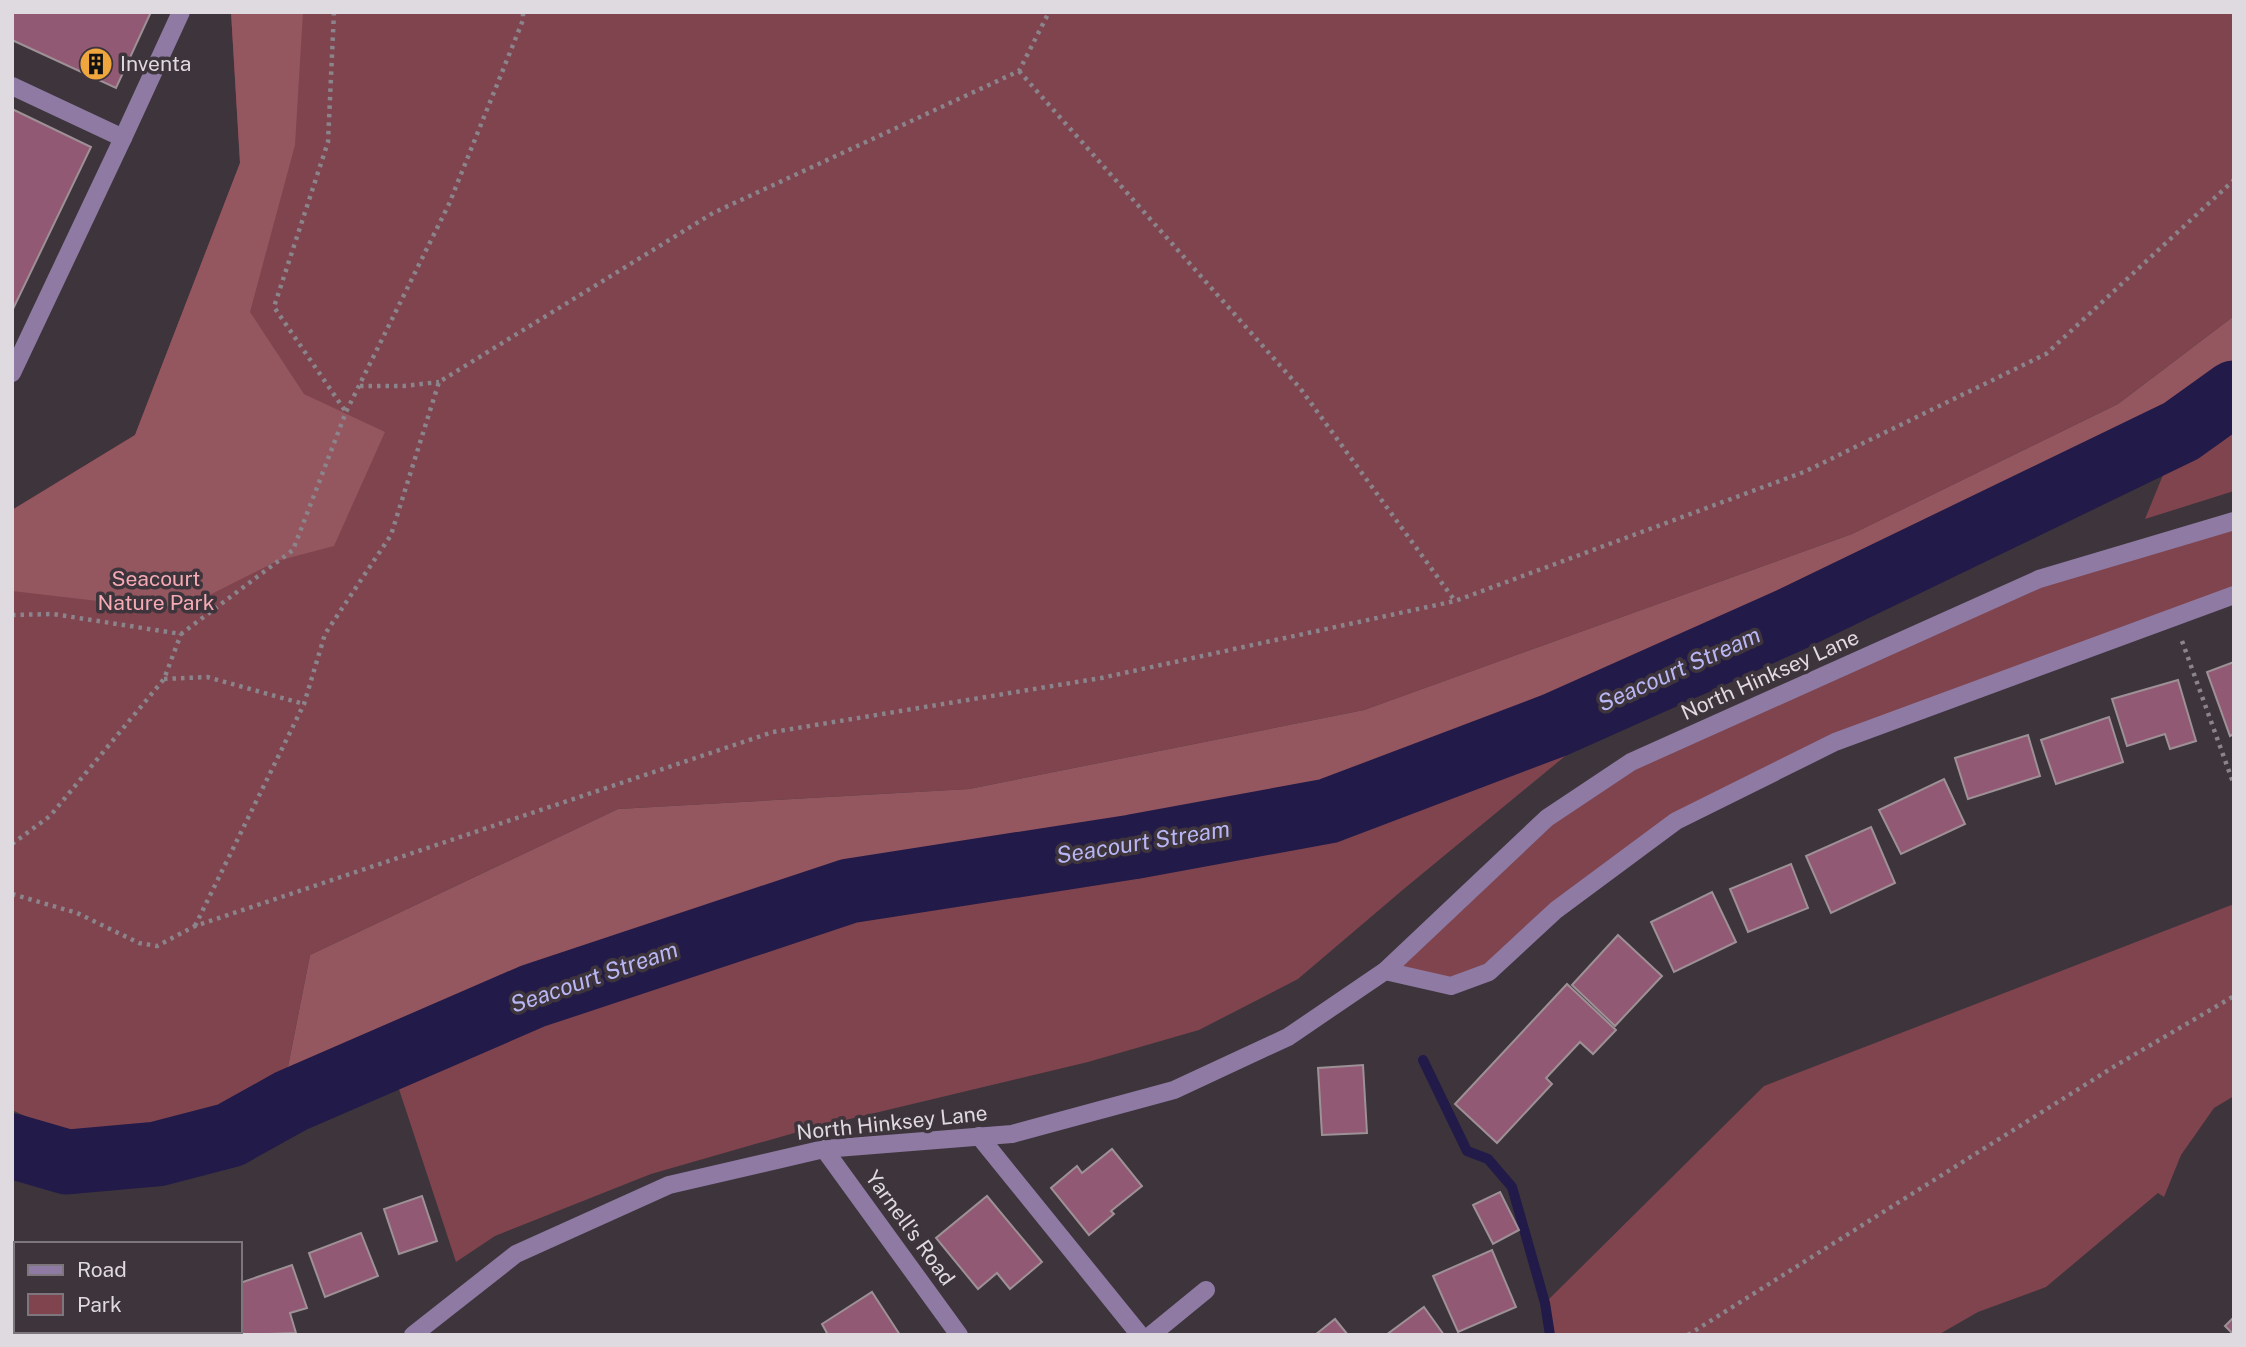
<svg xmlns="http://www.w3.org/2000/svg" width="2246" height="1347" font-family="'Public Sans',sans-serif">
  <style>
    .green { fill: #7f444e }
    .forest { fill: #94565f }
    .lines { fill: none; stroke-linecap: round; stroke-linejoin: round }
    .stream { stroke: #221a48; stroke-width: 10 }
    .river { stroke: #221a48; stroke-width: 65 }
    .building { fill: #925975; stroke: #9e9196; stroke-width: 2 }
    .path { stroke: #8b848b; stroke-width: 4.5; stroke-dasharray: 3.5 5; stroke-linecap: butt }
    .minor { stroke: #8e7aa2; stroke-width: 18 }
    .labels { text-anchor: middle; stroke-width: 7; stroke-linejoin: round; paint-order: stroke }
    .poi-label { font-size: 21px; fill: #dfdadf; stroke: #3d343c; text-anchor: start }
    .park-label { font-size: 21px; fill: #f6aab4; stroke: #3d343c }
    .street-label { font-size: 21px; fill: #dfdadf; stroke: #3d343c }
    .water-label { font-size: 23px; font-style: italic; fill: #b9b6f6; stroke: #3d343c }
  </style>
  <rect width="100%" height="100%" fill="#3d343c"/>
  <!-- green -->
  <g class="green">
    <polygon points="231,12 2234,12 2234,316 2118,404 1852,534 1364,710 969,789 618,809 310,955 285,1082 232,1117 162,1135 69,1137 12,1110 12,510 135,435 240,163"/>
    <polygon points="2234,393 2234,491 2145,519 2181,431"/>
    <polygon points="2234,521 2234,595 1835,742 1676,821 1489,972 1451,986 1385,971 1475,885 1631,762 2039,579"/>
    <polygon points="1598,729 1405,888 1298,979 1199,1030 1088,1062 808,1129 651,1174 495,1236 456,1262 392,1068 553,1006 928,892 972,883 1148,864 1351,830 1406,795"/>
    <polygon points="2234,904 2234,1096 2214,1108 2181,1155 2164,1197 2158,1193 2046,1287 1978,1312 1938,1335 1550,1335 1545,1303 1764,1086"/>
  </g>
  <!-- forest -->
  <g class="forest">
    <polygon points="231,12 303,12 295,145 250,312 304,394 385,432 334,546 277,561 190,605 149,607 12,591 12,510 135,435 240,163"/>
    <polygon points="2234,316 2234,393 2181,431 1555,725 1328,811 1132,847 849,891 533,996 291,1101 285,1082 310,955 618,809 969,789 1364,710 1852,534 2118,404"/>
  </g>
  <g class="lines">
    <!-- stream -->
    <polyline class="stream" points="1423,1060 1467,1151 1488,1159 1512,1187 1545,1303 1550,1335"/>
    <!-- river -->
    <polyline class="river" points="12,1146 67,1162 157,1154 230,1135 291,1101 533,996 849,891 1132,847 1328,811 1555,725 1788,621 2181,431 2234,393"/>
  </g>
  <!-- building -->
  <g class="building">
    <polygon points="12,12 151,12 116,88 12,40"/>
    <polygon points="12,109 91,147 12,311"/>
    <polygon points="2234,662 2234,734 2230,736 2207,672"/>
    <polygon points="2178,680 2196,741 2170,749 2165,734 2127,746 2112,699"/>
    <polygon points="2109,717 2123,762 2056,784 2041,740"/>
    <polygon points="2028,735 2040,776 1968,799 1955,758"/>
    <polygon points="1944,779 1965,824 1901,854 1879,810"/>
    <polygon points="1871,827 1895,883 1831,913 1806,856"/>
    <polygon points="1791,864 1808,908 1748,932 1730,889"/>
    <polygon points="1712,892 1736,942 1674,972 1651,922"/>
    <polygon points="1618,935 1662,976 1615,1026 1572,985"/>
    <polygon points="1567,984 1616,1030 1593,1054 1580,1042 1546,1078 1552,1084 1497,1143 1455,1104"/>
    <polygon points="1363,1065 1367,1133 1322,1135 1318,1068"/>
    <polygon points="1112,1149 1142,1186 1111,1211 1114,1214 1089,1235 1051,1188 1077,1166 1082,1173"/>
    <polygon points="1500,1192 1519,1230 1493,1244 1473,1205"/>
    <polygon points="422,1196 437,1241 399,1254 384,1209"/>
    <polygon points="987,1196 1042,1262 1010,1289 997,1273 978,1289 936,1238"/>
    <polygon points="361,1233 378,1276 325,1297 309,1253"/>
    <polygon points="1492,1250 1516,1307 1458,1332 1433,1276"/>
    <polygon points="292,1265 307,1308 290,1313 296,1333 243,1335 240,1326 240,1283"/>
    <polygon points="872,1292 900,1335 828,1335 822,1324"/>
    <polygon points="1424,1307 1444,1335 1386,1335"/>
    <polygon points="2234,1317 2234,1335 2225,1326"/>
    <polygon points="1335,1319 1348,1335 1315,1335"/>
    <polygon points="92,1331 127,1331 128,1335 93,1335"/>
    <polygon points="180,1331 217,1331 201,1335 180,1335"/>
  </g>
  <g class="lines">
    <!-- path -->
    <g class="path">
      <polyline points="334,12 328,142 274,307 346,412"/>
      <polyline points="1019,71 1300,388 1455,601"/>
      <polyline points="360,386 404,386 439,382"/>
      <polyline points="12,615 53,614 181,634 293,550 346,412 449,204 523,20 523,12"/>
      <polyline points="2182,641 2234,785"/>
      <polyline points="164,679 207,677 304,704"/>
      <polyline points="12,844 50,816 164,679 181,634"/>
      <polyline points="12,894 77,913 139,943 157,946 195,926 773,732 1101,678 1455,601 1804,472 2046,354 2234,180"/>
      <polyline points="195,926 304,704 325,634 391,535 439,382 713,213 1019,71 1049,12"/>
      <polyline points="1688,1335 2115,1066 2234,996"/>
    </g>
    <!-- minor -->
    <g class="minor">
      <polyline points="12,86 123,138 12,373"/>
      <polyline points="123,138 181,12"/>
      <polyline points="1385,971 1451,986 1489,972 1556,910 1676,821 1835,742 2234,595"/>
      <polyline points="979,1136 1140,1335"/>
      <polyline points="824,1149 959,1335"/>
      <polyline points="413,1335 516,1254 669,1185 824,1149 1012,1134 1174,1090 1288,1037 1385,971 1547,818 1631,762 2039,579 2234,521"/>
      <polyline points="1151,1335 1206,1290"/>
    </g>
  </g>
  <!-- icons -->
  <defs>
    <symbol id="building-disc" viewBox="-11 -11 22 22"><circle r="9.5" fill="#efa73d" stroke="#3d343c"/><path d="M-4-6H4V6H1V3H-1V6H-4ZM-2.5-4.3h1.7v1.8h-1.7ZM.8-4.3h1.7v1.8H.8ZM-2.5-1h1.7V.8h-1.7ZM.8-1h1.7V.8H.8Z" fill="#111"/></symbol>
  </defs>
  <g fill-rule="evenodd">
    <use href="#building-disc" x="77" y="45" width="38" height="38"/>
  </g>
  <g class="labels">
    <!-- poi labels -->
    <g class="poi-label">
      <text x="120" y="71">Inventa</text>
    </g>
    <!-- park labels -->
    <g class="park-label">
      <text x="156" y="586">Seacourt<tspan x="156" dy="24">Nature Park</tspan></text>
    </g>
    <!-- street labels -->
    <g class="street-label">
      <text transform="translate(1770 675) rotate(-24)" y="7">North Hinksey Lane</text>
      <text transform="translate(892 1123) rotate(-6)" y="7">North Hinksey Lane</text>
      <text transform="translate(910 1228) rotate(54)" y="7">Yarnell's Road</text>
    </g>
    <!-- water labels -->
    <g class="water-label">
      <text transform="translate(1679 669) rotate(-24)" y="8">Seacourt Stream</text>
      <text transform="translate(1143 842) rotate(-9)" y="8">Seacourt Stream</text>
      <text transform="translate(594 977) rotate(-19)" y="8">Seacourt Stream</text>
    </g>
  </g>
  <!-- border -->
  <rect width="2246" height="1347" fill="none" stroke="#dfdadf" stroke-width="28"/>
  <!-- legend -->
  <rect x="14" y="1242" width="228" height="91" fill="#3d343c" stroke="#7e767d" stroke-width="2"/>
  <rect x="28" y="1265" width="35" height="10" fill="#8e7aa2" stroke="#7e767d" stroke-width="2"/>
  <text x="77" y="1277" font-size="21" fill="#dfdadf">Road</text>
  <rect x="28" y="1294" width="35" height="21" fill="#7f444e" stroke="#7e767d" stroke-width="2"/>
  <text x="77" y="1312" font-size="21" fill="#dfdadf">Park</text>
</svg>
